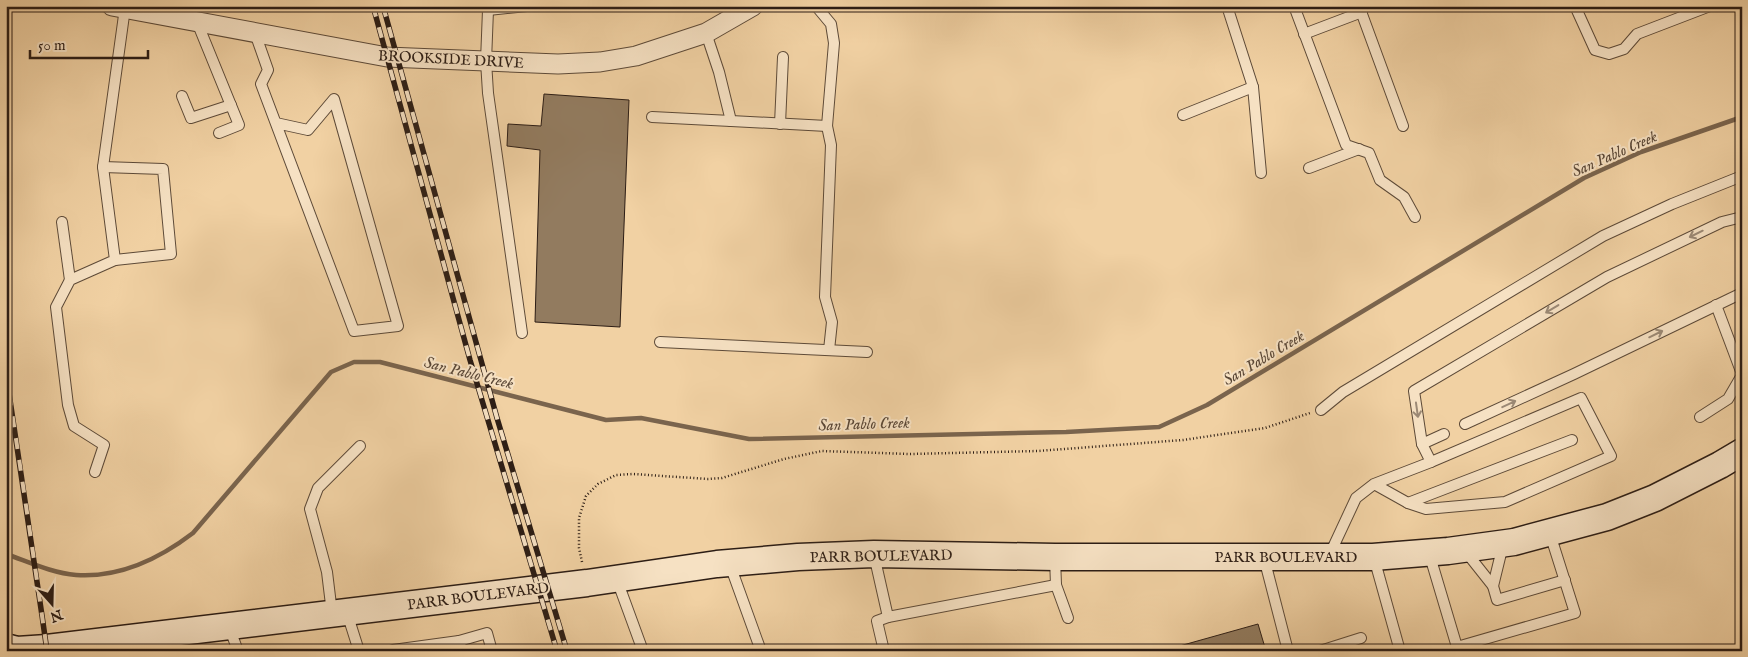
<svg xmlns="http://www.w3.org/2000/svg" width="1748" height="657" font-family="'IM FELL English',serif">
  <style>
    .lines { fill: none; stroke-linecap: round; stroke-linejoin: round }
    .stream { stroke: #7a644d; stroke-width: 4.5 }
    .building { fill: #927b5f; stroke: #2c1d15 }
    .lane-casing { stroke: #5d4a38; stroke-width: 12 }
    .street-casing { stroke: #5d4a38; stroke-width: 21 }
    .secondary-casing { stroke: #2c1d15; stroke-width: 29 }
    .path { stroke: #2c1d15; stroke-width: 2.5; stroke-dasharray: 1 2.5; stroke-linecap: butt }
    .lane { stroke: #f6e1c3; stroke-width: 10 }
    .street { stroke: #f6e1c3; stroke-width: 19 }
    .secondary { stroke: #f6e1c3; stroke-width: 26 }
    .rail-casing { stroke: #2c1d15; stroke-width: 5.5 }
    .rail { stroke: #f6e1c3; stroke-width: 4; stroke-dasharray: 11; stroke-linecap: butt }
    .oneway { stroke: #9b8975 }
    .labels { text-anchor: middle; stroke-width: 4; stroke-linejoin: round; paint-order: stroke }
    .street-label { font-size: 15px; fill: #2c1d15; stroke: #f6e1c3 }
    .water-label { font-size: 16px; font-style: italic; fill: #5a4736; stroke: #f6e1c3 }
  </style>
  <rect width="100%" height="100%" fill="#f1d1a3"/>
  <filter id="stains"><feTurbulence type="fractalNoise" baseFrequency=".004" numOctaves="4"/><feColorMatrix values="0 0 0 0 .2 0 0 0 0 .09 0 0 0 0 .02 0 0 0 .5 -.17"/></filter>
  <radialGradient id="worn" r=".72"><stop offset=".6" stop-color="#630" stop-opacity="0"/><stop offset="1" stop-color="#630" stop-opacity=".3"/></radialGradient>
  <g class="lines">
    <!-- stream -->
    <path class="stream" d="M6,554C29,562 52,573 76,575C120,578 159,559 193,533L331,372L354,362H380L606,420L641,418L749,439L1066,432L1159,427L1207,405L1584,178L1641,152L1742,117"/>
  </g>
  <!-- building -->
  <g class="building">
    <polygon points="544,94 629,100 620,327 535,322 540,150 507,146 508,124 541,126"/>
    <polygon points="1258,624 1266,651 1177,651 1176,647"/>
  </g>
  <g class="lines">
    <defs>
      <g id="lane">
        <polyline points="484,6 488,10 486,61 488,93 522,333"/>
        <polyline points="1227,6 1253,87 1261,173"/>
        <polyline points="1294,6 1346,145 1369,153 1380,180 1404,197 1415,217"/>
        <polyline points="1359,6 1403,126"/>
        <polyline points="1575,6 1595,50 1609,54 1624,49 1637,34 1710,6"/>
        <polyline points="488,10 527,6"/>
        <polyline points="197,22 239,125 219,133"/>
        <polyline points="255,33 268,70 261,84 354,331 398,326 334,99 308,130 276,123"/>
        <polyline points="706,33 719,72 731,121 827,126 834,43 831,24 816,6"/>
        <polyline points="1304,34 1362,12"/>
        <polyline points="182,96 191,118 231,105"/>
        <polyline points="1183,115 1253,87"/>
        <polyline points="652,117 731,121"/>
        <polyline points="780,124 783,57"/>
        <polyline points="827,126 831,145 825,297 832,322 829,350"/>
        <polyline points="103,167 163,169 171,254 115,260"/>
        <polyline points="1309,168 1359,149"/>
        <polyline points="62,222 70,280"/>
        <polyline points="1716,305 1742,374"/>
        <polyline points="660,342 867,352"/>
        <polyline points="1321,410 1343,392 1603,236 1672,204 1742,176"/>
        <polyline points="1700,417 1728,399 1742,375"/>
        <polyline points="1465,424 1574,374 1742,293"/>
        <polyline points="1422,444 1444,434"/>
        <polyline points="1431,462 1422,444 1414,391 1607,277 1722,222 1742,217"/>
        <polyline points="95,472 104,445 74,426 68,405 56,307 70,280 115,260 103,167 125,8"/>
        <polyline points="1408,503 1572,440"/>
        <polyline points="1503,545 1493,586 1497,600 1565,580"/>
        <polyline points="1466,552 1493,586"/>
        <polyline points="1429,553 1457,647 1575,613 1550,534"/>
        <polyline points="874,555 888,617 1056,585"/>
        <polyline points="1329,556 1356,498 1374,484 1431,462 1581,398 1611,456 1505,502 1426,509 1408,503 1374,484"/>
        <polyline points="1055,558 1056,585 1068,618"/>
        <polyline points="1264,558 1288,651"/>
        <polyline points="1374,558 1400,651"/>
        <polyline points="730,565 761,651"/>
        <polyline points="617,580 643,651"/>
        <polyline points="332,613 327,572 310,509 318,488 360,446"/>
        <polyline points="347,613 359,651"/>
        <polyline points="229,627 238,651"/>
        <polyline points="459,641 487,633 492,651"/>
        <polyline points="393,651 393,650 459,641 462,651"/>
        <polyline points="884,651 877,621 888,617"/>
        <polyline points="1320,651 1361,638"/>
      </g>
      <polyline id="street" points="112,6 387,57 558,64 600,62 636,56 706,33 753,6"/>
      <polyline id="secondary" points="6,647 17,650 47,648 587,583 717,564 798,557 874,554 1055,557 1373,557 1448,551 1514,542 1607,517 1655,498 1720,465 1742,452"/>
    </defs>
    <!-- lane casing -->
    <use href="#lane" class="lane-casing"/>
    <!-- street casing -->
    <use href="#street" class="street-casing"/>
    <!-- secondary casing -->
    <use href="#secondary" class="secondary-casing"/>
    <!-- path -->
    <polyline class="path" points="582,562 579,548 579,518 586,496 598,484 616,475 633,474 708,479 722,478 784,459 822,451 910,454 1038,451 1183,440 1265,428 1310,413"/>
    <!-- lane -->
    <use href="#lane" class="lane"/>
    <!-- street -->
    <use href="#street" class="street"/>
    <!-- secondary -->
    <use href="#secondary" class="secondary"/>
    <defs>
      <g id="rail">
        <polyline points="373,6 470,360 557,651"/>
        <polyline points="383,6 497,418 567,651"/>
        <path d="M6,373C20,465 34,558 47,651"/>
      </g>
    </defs>
    <!-- rail casing -->
    <use href="#rail" class="rail-casing"/>
    <!-- rail -->
    <use href="#rail" class="rail"/>
  </g>
  <!-- one-way arrows -->
  <defs><path id="oneway-shaft" d="M-6 0H5M1.5-3L5.5 0L1.5 3" fill="none" stroke-width="1.6" stroke-linecap="round" stroke-linejoin="round" transform="scale(1.25)"/></defs>
  <g class="oneway">
    <use href="#oneway-shaft" transform="translate(1696 234) rotate(154)"/>
    <use href="#oneway-shaft" transform="translate(1552 309) rotate(149)"/>
    <use href="#oneway-shaft" transform="translate(1656 334) rotate(-26)"/>
    <use href="#oneway-shaft" transform="translate(1509 404) rotate(-25)"/>
    <use href="#oneway-shaft" transform="translate(1417 410) rotate(82)"/>
  </g>
  <g class="labels">
    <!-- street labels -->
    <g class="street-label">
      <text transform="translate(451 59) rotate(3)" y="5">BROOKSIDE DRIVE</text>
      <text transform="translate(881 556) rotate(-1)" y="5">PARR BOULEVARD</text>
      <text x="1286" y="562">PARR BOULEVARD</text>
      <text transform="translate(478 596) rotate(-7)" y="5">PARR BOULEVARD</text>
    </g>
    <!-- water labels -->
    <g class="water-label">
      <text transform="translate(1614 153) rotate(-24)" y="6">San Pablo Creek</text>
      <text transform="translate(1263 357) rotate(-31)" y="6">San Pablo Creek</text>
      <text transform="translate(469 372) rotate(14)" y="6">San Pablo Creek</text>
      <text transform="translate(864 423) rotate(-2)" y="6">San Pablo Creek</text>
    </g>
  </g>
  <!-- margin -->
  <rect width="1748" height="657" fill="none" stroke="#f1d1a3" stroke-width="25"/>
  <rect x="8" y="8" width="1733" height="642" fill="none" stroke="#2c1d15" stroke-width="2.5"/>
  <rect x="12" y="12" width="1723" height="632" fill="none" stroke="#2c1d15"/>
  <!-- north arrow -->
  <g transform="translate(52 604) rotate(160)" stroke="#f6e1c3" stroke-width="4" paint-order="stroke">
  <path d="M0-4L9 19L0 12L-9 19Z" fill="#2c1d15"/>
  <text y="-8" font-size="14" font-weight="bold" text-anchor="middle" fill="#2c1d15">N</text>
  </g>
  <!-- scale -->
  <path d="M30 50v8h118v-8" fill="none" stroke="#2c1d15" stroke-width="2.5"/>
  <text x="38" y="50" font-size="15" fill="#2c1d15" stroke="#f6e1c3" stroke-width="4" paint-order="stroke">50 m</text>
  <rect width="100%" height="100%" filter="url(#stains)"/>
  <rect width="100%" height="100%" fill="url(#worn)"/>
</svg>
